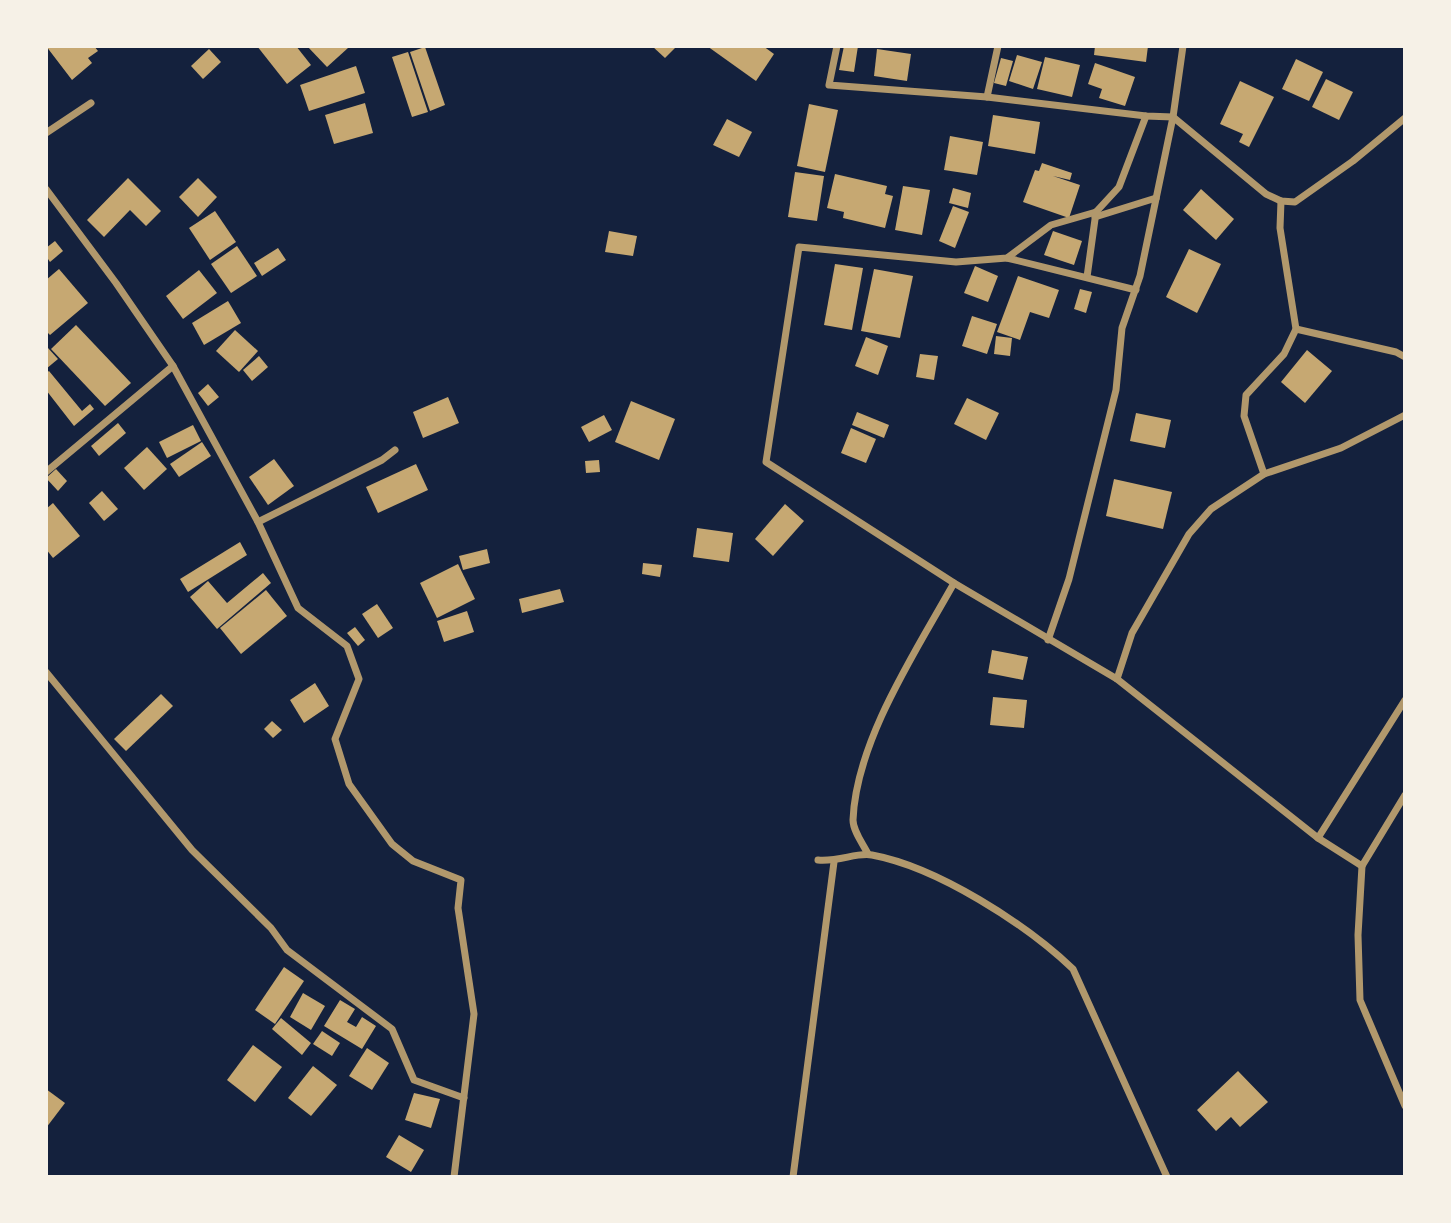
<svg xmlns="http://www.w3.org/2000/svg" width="1451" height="1223" font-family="'IBM Plex Sans',sans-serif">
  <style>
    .building { fill: #c6a872 }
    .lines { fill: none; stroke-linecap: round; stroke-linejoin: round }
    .minor { stroke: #b1986c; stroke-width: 7 }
  </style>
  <rect width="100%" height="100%" fill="#14213d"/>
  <!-- building -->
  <g class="building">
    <polygon points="46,46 94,46 98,51 88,58 92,63 72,80"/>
    <polygon points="257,46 296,46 311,65 287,84"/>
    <polygon points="307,46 347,46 348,48 327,67"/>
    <polygon points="652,46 677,46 665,58"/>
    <polygon points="707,46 763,46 774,54 756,81"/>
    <polygon points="844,46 858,46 854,72 839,70"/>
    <polygon points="1095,46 1148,46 1146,62 1094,55"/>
    <polygon points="425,47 445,105 430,111 410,52"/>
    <polygon points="209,49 221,62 203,79 191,66"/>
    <polygon points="877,49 911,54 907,81 874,76"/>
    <polygon points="408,52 428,112 412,117 392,57"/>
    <polygon points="1017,55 1042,62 1033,89 1009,81"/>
    <polygon points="1045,57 1080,65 1072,97 1037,89"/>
    <polygon points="1001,58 1013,61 1006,86 994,83"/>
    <polygon points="1296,59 1323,72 1309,101 1282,89"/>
    <polygon points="1095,63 1135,77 1125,106 1099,98 1102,89 1088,84"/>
    <polygon points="356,66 365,93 309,111 300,85"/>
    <polygon points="1326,79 1353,92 1339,120 1312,107"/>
    <polygon points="1240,81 1274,97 1249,147 1239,142 1243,134 1220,124"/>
    <polygon points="365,103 373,133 334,144 325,115"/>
    <polygon points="809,104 838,110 825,172 797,166"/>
    <polygon points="993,115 1040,122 1035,154 988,146"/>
    <polygon points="727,119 752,132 739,157 713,145"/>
    <polygon points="950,136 983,142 977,175 944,170"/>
    <polygon points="1042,163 1072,173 1070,180 1053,176 1080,185 1069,218 1023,202 1035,170 1039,171"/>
    <polygon points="795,172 824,176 817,221 788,217"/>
    <polygon points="835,174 887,186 885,194 893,196 885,228 843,218 844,212 827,208"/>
    <polygon points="128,178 161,211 146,226 130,210 104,237 87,220"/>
    <polygon points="198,178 217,197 198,217 179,197"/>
    <polygon points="903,186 930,190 922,235 895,230"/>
    <polygon points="953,188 971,193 968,208 949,203"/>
    <polygon points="1201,189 1234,219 1216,240 1183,210"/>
    <polygon points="953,206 969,212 955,248 939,241"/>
    <polygon points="215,211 236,242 210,260 189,228"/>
    <polygon points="609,231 637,236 633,256 605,252"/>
    <polygon points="1053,231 1082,241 1074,265 1044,255"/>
    <polygon points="55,241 63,251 50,262 46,256 46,248"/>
    <polygon points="237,246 257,276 231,293 211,264"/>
    <polygon points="278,248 286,260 262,276 254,263"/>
    <polygon points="1189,249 1221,264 1197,313 1166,297"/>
    <polygon points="835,264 863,268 852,330 824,325"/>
    <polygon points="975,266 998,276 988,302 964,293"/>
    <polygon points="59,269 88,303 50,335 46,331 46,280"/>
    <polygon points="874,269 913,276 900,338 861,331"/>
    <polygon points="199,270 217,293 183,319 166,296"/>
    <polygon points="1018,276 1059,290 1049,318 1030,312 1020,340 997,332"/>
    <polygon points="1080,289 1092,292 1086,313 1074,309"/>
    <polygon points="228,301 241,323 204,345 192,323"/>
    <polygon points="972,316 997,324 987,354 962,346"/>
    <polygon points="76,325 131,383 105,406 51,349"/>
    <polygon points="235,330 258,351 239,372 216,351"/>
    <polygon points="996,336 1012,338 1010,356 994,354"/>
    <polygon points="866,337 888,346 878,375 855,366"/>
    <polygon points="48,348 58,359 46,369 46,350"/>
    <polygon points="1307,350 1332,371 1305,403 1281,382"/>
    <polygon points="920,354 938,356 934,380 916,377"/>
    <polygon points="259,356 268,367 252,381 243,370"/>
    <polygon points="49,371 82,411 90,404 94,409 74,426 46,390 46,373"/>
    <polygon points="208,384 219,397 208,406 198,393"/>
    <polygon points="448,397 459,423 423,438 413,412"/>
    <polygon points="967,398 999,413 986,440 954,424"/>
    <polygon points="631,401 675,419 659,460 615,442"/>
    <polygon points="857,412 889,425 884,438 852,425"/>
    <polygon points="1136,413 1171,420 1165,448 1130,441"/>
    <polygon points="604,415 612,430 589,442 581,427"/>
    <polygon points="118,423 126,433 99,456 91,446"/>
    <polygon points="193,425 201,441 167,458 159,442"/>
    <polygon points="851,428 876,439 866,463 841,453"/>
    <polygon points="202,442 211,456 179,477 170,464"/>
    <polygon points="147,447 167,469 144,490 124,468"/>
    <polygon points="274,459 294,486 268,505 249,477"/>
    <polygon points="599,460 600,472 586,473 585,461"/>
    <polygon points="416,464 428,490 378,513 366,487"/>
    <polygon points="56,469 67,481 58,491 46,478"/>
    <polygon points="1114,479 1172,492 1163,529 1106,516"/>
    <polygon points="102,491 118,509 104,521 89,503"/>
    <polygon points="53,503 80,536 53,558 46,549 46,509"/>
    <polygon points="785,504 804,521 773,556 755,539"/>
    <polygon points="697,528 733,533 729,562 693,557"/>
    <polygon points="240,542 247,555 188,592 180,579"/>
    <polygon points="487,549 490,563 463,570 459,556"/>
    <polygon points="643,563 662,565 660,577 642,574"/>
    <polygon points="458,564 475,599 437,618 420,583"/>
    <polygon points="263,573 271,583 217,629 190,597 208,581 227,603"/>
    <polygon points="560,589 564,602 522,613 519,599"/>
    <polygon points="266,590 287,616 241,654 220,628"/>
    <polygon points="377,604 393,628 378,638 362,614"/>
    <polygon points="467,611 474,632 444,642 437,621"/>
    <polygon points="355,627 365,640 358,646 347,633"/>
    <polygon points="992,650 1028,657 1023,680 988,673"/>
    <polygon points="315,683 329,706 304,723 290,700"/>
    <polygon points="161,694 173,706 126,751 114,739"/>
    <polygon points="993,697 1027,700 1024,728 990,725"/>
    <polygon points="272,721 282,730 273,738 264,729"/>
    <polygon points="284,967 304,981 275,1024 255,1010"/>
    <polygon points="303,993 325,1006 311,1030 290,1017"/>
    <polygon points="340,1000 355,1009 347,1022 356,1027 362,1017 376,1026 362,1049 324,1026"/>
    <polygon points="281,1018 311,1043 302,1055 272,1029"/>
    <polygon points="322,1031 340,1043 332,1056 313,1044"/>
    <polygon points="253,1045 282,1067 255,1102 227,1080"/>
    <polygon points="367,1048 389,1063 372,1090 349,1076"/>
    <polygon points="313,1066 337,1085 311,1116 288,1098"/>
    <polygon points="1238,1071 1268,1102 1240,1127 1231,1117 1216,1131 1197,1110"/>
    <polygon points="46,1089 65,1103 46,1128"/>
    <polygon points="414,1093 440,1099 431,1128 405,1120"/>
    <polygon points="399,1135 424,1150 411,1172 386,1157"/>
  </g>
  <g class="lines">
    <!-- minor -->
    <g class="minor">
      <polyline points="837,46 829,85 987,97 1146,116 1173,117 1266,194 1281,201 1295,202 1353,161 1405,118"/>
      <polyline points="987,97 998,46"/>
      <polyline points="1146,116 1119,187 1096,212 1051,225 1007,258 956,262 799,247 766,462 954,583 1117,679 1318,838 1362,866"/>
      <polyline points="46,133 91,103"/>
      <polyline points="46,189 116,283 173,366 258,522 298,608 347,646 359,679 335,739 349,784 392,844 413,861 461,880 458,908 474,1014 454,1177"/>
      <polyline points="1095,217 1156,198"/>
      <polyline points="1007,258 1136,290"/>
      <polyline points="1087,277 1096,212"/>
      <polyline points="1296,329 1396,352 1405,357"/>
      <polyline points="46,472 173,366"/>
      <polyline points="1264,474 1244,416 1246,395 1284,354 1296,329 1280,228 1281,201"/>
      <polyline points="258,522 382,460 395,450"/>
      <polyline points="1048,640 1069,579 1116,390 1122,328 1140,276 1173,117 1183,46"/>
      <polyline points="46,672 192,850 271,928 287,950 392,1029 414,1080 464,1098"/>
      <polyline points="1117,679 1132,633 1189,534 1211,509 1264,474 1341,448 1405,415"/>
      <polyline points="1405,795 1362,866 1358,935 1360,1000 1405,1106"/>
      <polyline points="1318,838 1405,700"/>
      <path d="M868,854C863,844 853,831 853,820C856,741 916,651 954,583"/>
      <path d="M818,860C839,862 857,852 872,855C937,867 1026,924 1073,969L1167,1177"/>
      <polyline points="793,1177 834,862"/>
    </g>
  </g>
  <!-- border -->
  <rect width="1451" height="1223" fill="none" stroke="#f6f1e7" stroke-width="96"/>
</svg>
